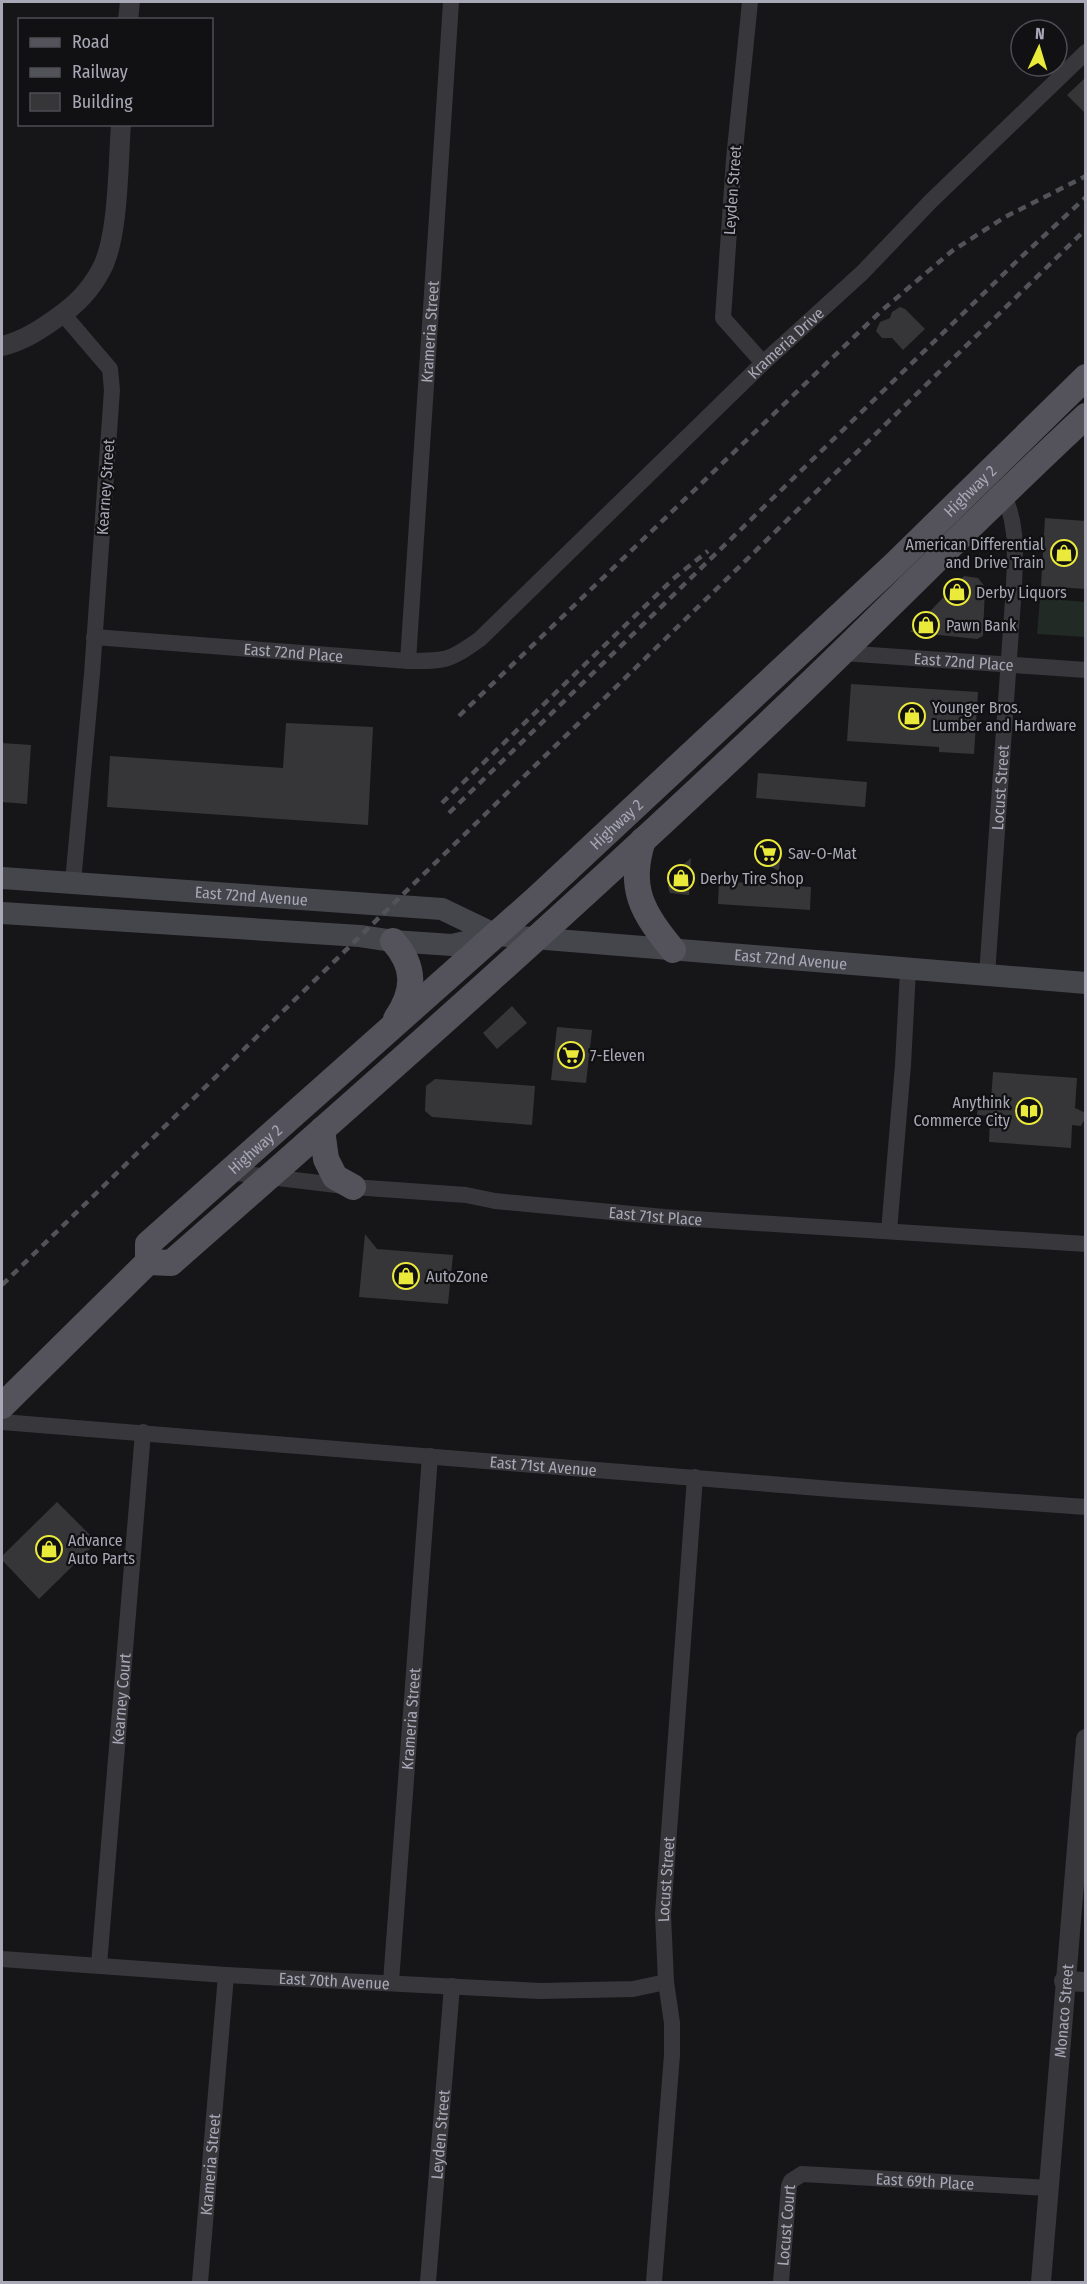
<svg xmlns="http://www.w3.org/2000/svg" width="1087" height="2284" font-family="'Fira Sans Condensed',sans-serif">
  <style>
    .green { fill: #222a26 }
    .building { fill: #363639 }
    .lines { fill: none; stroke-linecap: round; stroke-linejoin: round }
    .minor { stroke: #38373c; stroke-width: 16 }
    .tertiary { stroke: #38373c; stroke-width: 20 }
    .secondary { stroke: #45454c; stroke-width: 22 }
    .primary { stroke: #54535b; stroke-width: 26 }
    .rail { stroke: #525259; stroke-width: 4.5; stroke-dasharray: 8 6; stroke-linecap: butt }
    .labels { text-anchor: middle; stroke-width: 4.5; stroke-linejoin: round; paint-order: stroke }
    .street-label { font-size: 16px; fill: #a8a8b7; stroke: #111012 }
    .poi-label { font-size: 16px; fill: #a8a8b7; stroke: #111012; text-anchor: start }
  </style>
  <rect width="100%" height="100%" fill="#161517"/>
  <!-- green -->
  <polygon class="green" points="1040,598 1085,602 1085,637 1037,634"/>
  <!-- building -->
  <g class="building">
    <polygon points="1086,77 1086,114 1067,95"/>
    <polygon points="900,307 905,309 925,329 903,350 892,338 882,338 876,331 880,322 890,318 892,312"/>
    <polygon points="1045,518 1086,521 1086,589 1041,586"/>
    <polygon points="964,576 978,578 985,587 983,636 977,639 910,632"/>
    <polygon points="851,684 978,692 974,754 939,752 939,747 847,741"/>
    <polygon points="286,723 373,727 368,825 107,807 110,756 283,768"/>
    <polygon points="2,743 31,745 27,804 2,802"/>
    <polygon points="758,773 867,782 865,807 756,798"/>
    <polygon points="756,845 781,848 779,871 755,859"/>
    <polygon points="691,858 689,895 670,893 668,886 676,871"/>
    <polygon points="719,881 811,887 810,910 718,904"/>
    <polygon points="512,1006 527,1023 497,1049 483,1033"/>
    <polygon points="557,1027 592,1030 586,1083 551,1080"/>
    <polygon points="993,1072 1077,1078 1075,1108 1086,1113 1086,1117 1081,1126 1072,1125 1071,1148 989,1142 990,1116 977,1115 979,1099 991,1100"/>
    <polygon points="435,1079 535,1086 532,1125 432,1117 425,1111 426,1086"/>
    <polygon points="365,1234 377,1249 453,1255 448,1304 359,1297"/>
    <polygon points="57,1502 97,1542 39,1599 2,1560 2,1556"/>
  </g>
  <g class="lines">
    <!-- minor -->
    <g class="minor">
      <polyline points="750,2 734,159 723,318 763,363"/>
      <polyline points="63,314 110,369 112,390 92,674 73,882"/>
      <path id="s1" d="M94,637L408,661C447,661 449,661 480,639L763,363L862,273L931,201L1086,52"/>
      <path id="s2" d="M842,653L1086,670"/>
      <path id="s3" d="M408,661L451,2"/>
      <path id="s4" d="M987,975L1014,586C1015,551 1018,526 1003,493"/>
      <path id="s5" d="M228,1172L353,1187L466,1195L495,1201L664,1217L1086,1244"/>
      <polyline points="889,1231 903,1065 908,970"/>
      <path id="s6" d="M2,1422L844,1490L1086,1507"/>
      <path id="s7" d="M2,1959L226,1975L540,1991L633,1989L666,1982"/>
      <path id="s8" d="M99,1965L143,1432"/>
      <path id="s9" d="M391,1982L430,1456"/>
      <path id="s10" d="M200,2282L226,1975"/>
      <path id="s11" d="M428,2282L452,1986"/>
      <path id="s12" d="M654,2282L672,2055V2023L666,1982L663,1914L695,1477"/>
      <path id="s13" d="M781,2282L789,2186L791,2181L802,2174L1049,2188"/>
    </g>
    <!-- tertiary -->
    <g class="tertiary">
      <polyline points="128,20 130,2"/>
      <path d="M2,346C23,341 40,330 58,317C76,305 91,289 101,270C119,238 118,163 121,124"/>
      <polyline points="1064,1981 1086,1982"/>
      <path id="s14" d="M1041,2282L1086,1739"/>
    </g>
    <!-- secondary -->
    <g class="secondary">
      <path id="s15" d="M2,878L442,909L496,935"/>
      <path id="s16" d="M2,913L360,936L393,941L452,945L496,935L1086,983"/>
    </g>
    <!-- primary -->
    <g class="primary">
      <path d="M643,840C627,889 643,913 673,950"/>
      <path d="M393,941C416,967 415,991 396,1019"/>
      <polyline points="322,1130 326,1159 335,1177 353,1187"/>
      <path d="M148,1262L171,1263C383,1077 594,890 798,695C894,603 988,507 1086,416"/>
      <path id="s17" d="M2,1406L148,1262V1244L537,898L895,564L1086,377"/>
    </g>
    <!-- rail -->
    <g class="rail">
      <polyline points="459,716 880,312 952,251 1005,217 1086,176"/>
      <polyline points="442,803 673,579 708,551"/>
      <polyline points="449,813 1019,259 1086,197"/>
      <polyline points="2,1285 1086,229"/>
    </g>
  </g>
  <!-- icons -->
  <defs>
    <symbol id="shop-ring" viewBox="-11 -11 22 22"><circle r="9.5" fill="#111012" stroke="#eaea3b" stroke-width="1.5"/><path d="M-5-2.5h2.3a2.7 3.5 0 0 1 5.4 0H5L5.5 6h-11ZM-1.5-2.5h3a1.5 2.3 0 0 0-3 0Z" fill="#eaea3b"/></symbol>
    <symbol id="supermarket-ring" viewBox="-11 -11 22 22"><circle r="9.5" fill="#111012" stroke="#eaea3b" stroke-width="1.5"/><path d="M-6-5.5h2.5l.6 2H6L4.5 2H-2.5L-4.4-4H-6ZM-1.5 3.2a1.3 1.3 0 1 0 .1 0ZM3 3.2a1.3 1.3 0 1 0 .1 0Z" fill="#eaea3b"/></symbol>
    <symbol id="library-ring" viewBox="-11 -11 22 22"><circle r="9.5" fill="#111012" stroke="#eaea3b" stroke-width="1.5"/><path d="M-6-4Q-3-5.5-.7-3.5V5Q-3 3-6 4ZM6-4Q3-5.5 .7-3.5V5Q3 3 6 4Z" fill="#eaea3b"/></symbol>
  </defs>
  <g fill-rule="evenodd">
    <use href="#shop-ring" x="1049" y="538" width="30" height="30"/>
    <use href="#shop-ring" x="942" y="577" width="30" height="30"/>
    <use href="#shop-ring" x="911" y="610" width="30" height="30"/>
    <use href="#shop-ring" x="897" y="701" width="30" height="30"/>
    <use href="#supermarket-ring" x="753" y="838" width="30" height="30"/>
    <use href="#shop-ring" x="666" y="863" width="30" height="30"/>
    <use href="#supermarket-ring" x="556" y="1040" width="30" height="30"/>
    <use href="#library-ring" x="1014" y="1096" width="30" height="30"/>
    <use href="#shop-ring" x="391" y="1261" width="30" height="30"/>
    <use href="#shop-ring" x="34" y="1534" width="30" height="30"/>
  </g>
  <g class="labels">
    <!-- street labels -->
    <g class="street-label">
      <text transform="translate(732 190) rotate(-86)" y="6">Leyden Street</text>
      <text dy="6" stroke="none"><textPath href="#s3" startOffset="330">Krameria Street</textPath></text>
      <text dy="6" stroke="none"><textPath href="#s1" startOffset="818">Krameria Drive</textPath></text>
      <text transform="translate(105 487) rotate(-86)" y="6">Kearney Street</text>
      <text dy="6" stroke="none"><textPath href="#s17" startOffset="1338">Highway 2</textPath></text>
      <text dy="6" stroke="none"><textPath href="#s1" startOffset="200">East 72nd Place</textPath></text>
      <text dy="6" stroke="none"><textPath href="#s2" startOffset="122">East 72nd Place</textPath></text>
      <text dy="6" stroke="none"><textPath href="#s4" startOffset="188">Locust Street</textPath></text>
      <text dy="6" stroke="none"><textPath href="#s17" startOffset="852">Highway 2</textPath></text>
      <text dy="6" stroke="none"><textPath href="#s15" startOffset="250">East 72nd Avenue</textPath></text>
      <text dy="6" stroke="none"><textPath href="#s16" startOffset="792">East 72nd Avenue</textPath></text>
      <text dy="6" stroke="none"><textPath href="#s17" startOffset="366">Highway 2</textPath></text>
      <text dy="6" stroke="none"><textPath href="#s5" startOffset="430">East 71st Place</textPath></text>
      <text dy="6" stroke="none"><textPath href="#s6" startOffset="543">East 71st Avenue</textPath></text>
      <text dy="6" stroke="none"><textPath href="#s8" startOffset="267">Kearney Court</textPath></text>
      <text dy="6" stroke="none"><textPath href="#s9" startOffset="264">Krameria Street</textPath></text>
      <text dy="6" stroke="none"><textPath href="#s12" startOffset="404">Locust Street</textPath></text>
      <text dy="6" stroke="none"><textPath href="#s7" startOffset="333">East 70th Avenue</textPath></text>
      <text dy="6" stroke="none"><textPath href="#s14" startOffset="272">Monaco Street</textPath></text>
      <text dy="6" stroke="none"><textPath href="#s11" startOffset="148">Leyden Street</textPath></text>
      <text dy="6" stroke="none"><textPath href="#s10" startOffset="118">Krameria Street</textPath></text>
      <text dy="6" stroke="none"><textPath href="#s13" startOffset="238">East 69th Place</textPath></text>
      <text dy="6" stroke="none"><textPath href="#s13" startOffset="57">Locust Court</textPath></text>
    </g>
    <!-- poi labels -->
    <g class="poi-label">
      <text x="1044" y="550" text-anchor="end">American Differential<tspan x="1044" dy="18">and Drive Train</tspan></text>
      <text x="976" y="598">Derby Liquors</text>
      <text x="946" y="631">Pawn Bank</text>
      <text x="932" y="713">Younger Bros.<tspan x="932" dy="18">Lumber and Hardware</tspan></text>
      <text x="788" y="859">Sav-O-Mat</text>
      <text x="700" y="884">Derby Tire Shop</text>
      <text x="590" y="1061">7-Eleven</text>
      <text x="1010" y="1108" text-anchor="end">Anythink<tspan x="1010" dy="18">Commerce City</tspan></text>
      <text x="426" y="1282">AutoZone</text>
      <text x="68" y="1546">Advance<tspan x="68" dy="18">Auto Parts</tspan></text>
    </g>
  </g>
  <!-- border -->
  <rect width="1087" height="2284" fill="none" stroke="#a8a8b7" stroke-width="6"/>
  <!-- legend -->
  <rect x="18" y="18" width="195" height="108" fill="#111012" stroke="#4d4d54" stroke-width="1.5"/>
  <rect x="30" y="38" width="30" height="9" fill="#54535b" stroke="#4d4d54" stroke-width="1.5"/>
  <text x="72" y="48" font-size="18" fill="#a8a8b7">Road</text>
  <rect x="30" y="68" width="30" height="9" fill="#525259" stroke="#4d4d54" stroke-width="1.5"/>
  <text x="72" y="78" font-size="18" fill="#a8a8b7">Railway</text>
  <rect x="30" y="93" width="30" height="18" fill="#363639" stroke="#4d4d54" stroke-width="1.5"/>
  <text x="72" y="108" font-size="18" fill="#a8a8b7">Building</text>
  <!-- north arrow -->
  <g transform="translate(1039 48) rotate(4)"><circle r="28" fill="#111012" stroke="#4d4d54" stroke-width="1.5"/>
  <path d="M0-4.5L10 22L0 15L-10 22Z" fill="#eaea3b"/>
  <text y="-9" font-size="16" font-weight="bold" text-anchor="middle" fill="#a8a8b7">N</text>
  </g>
</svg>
